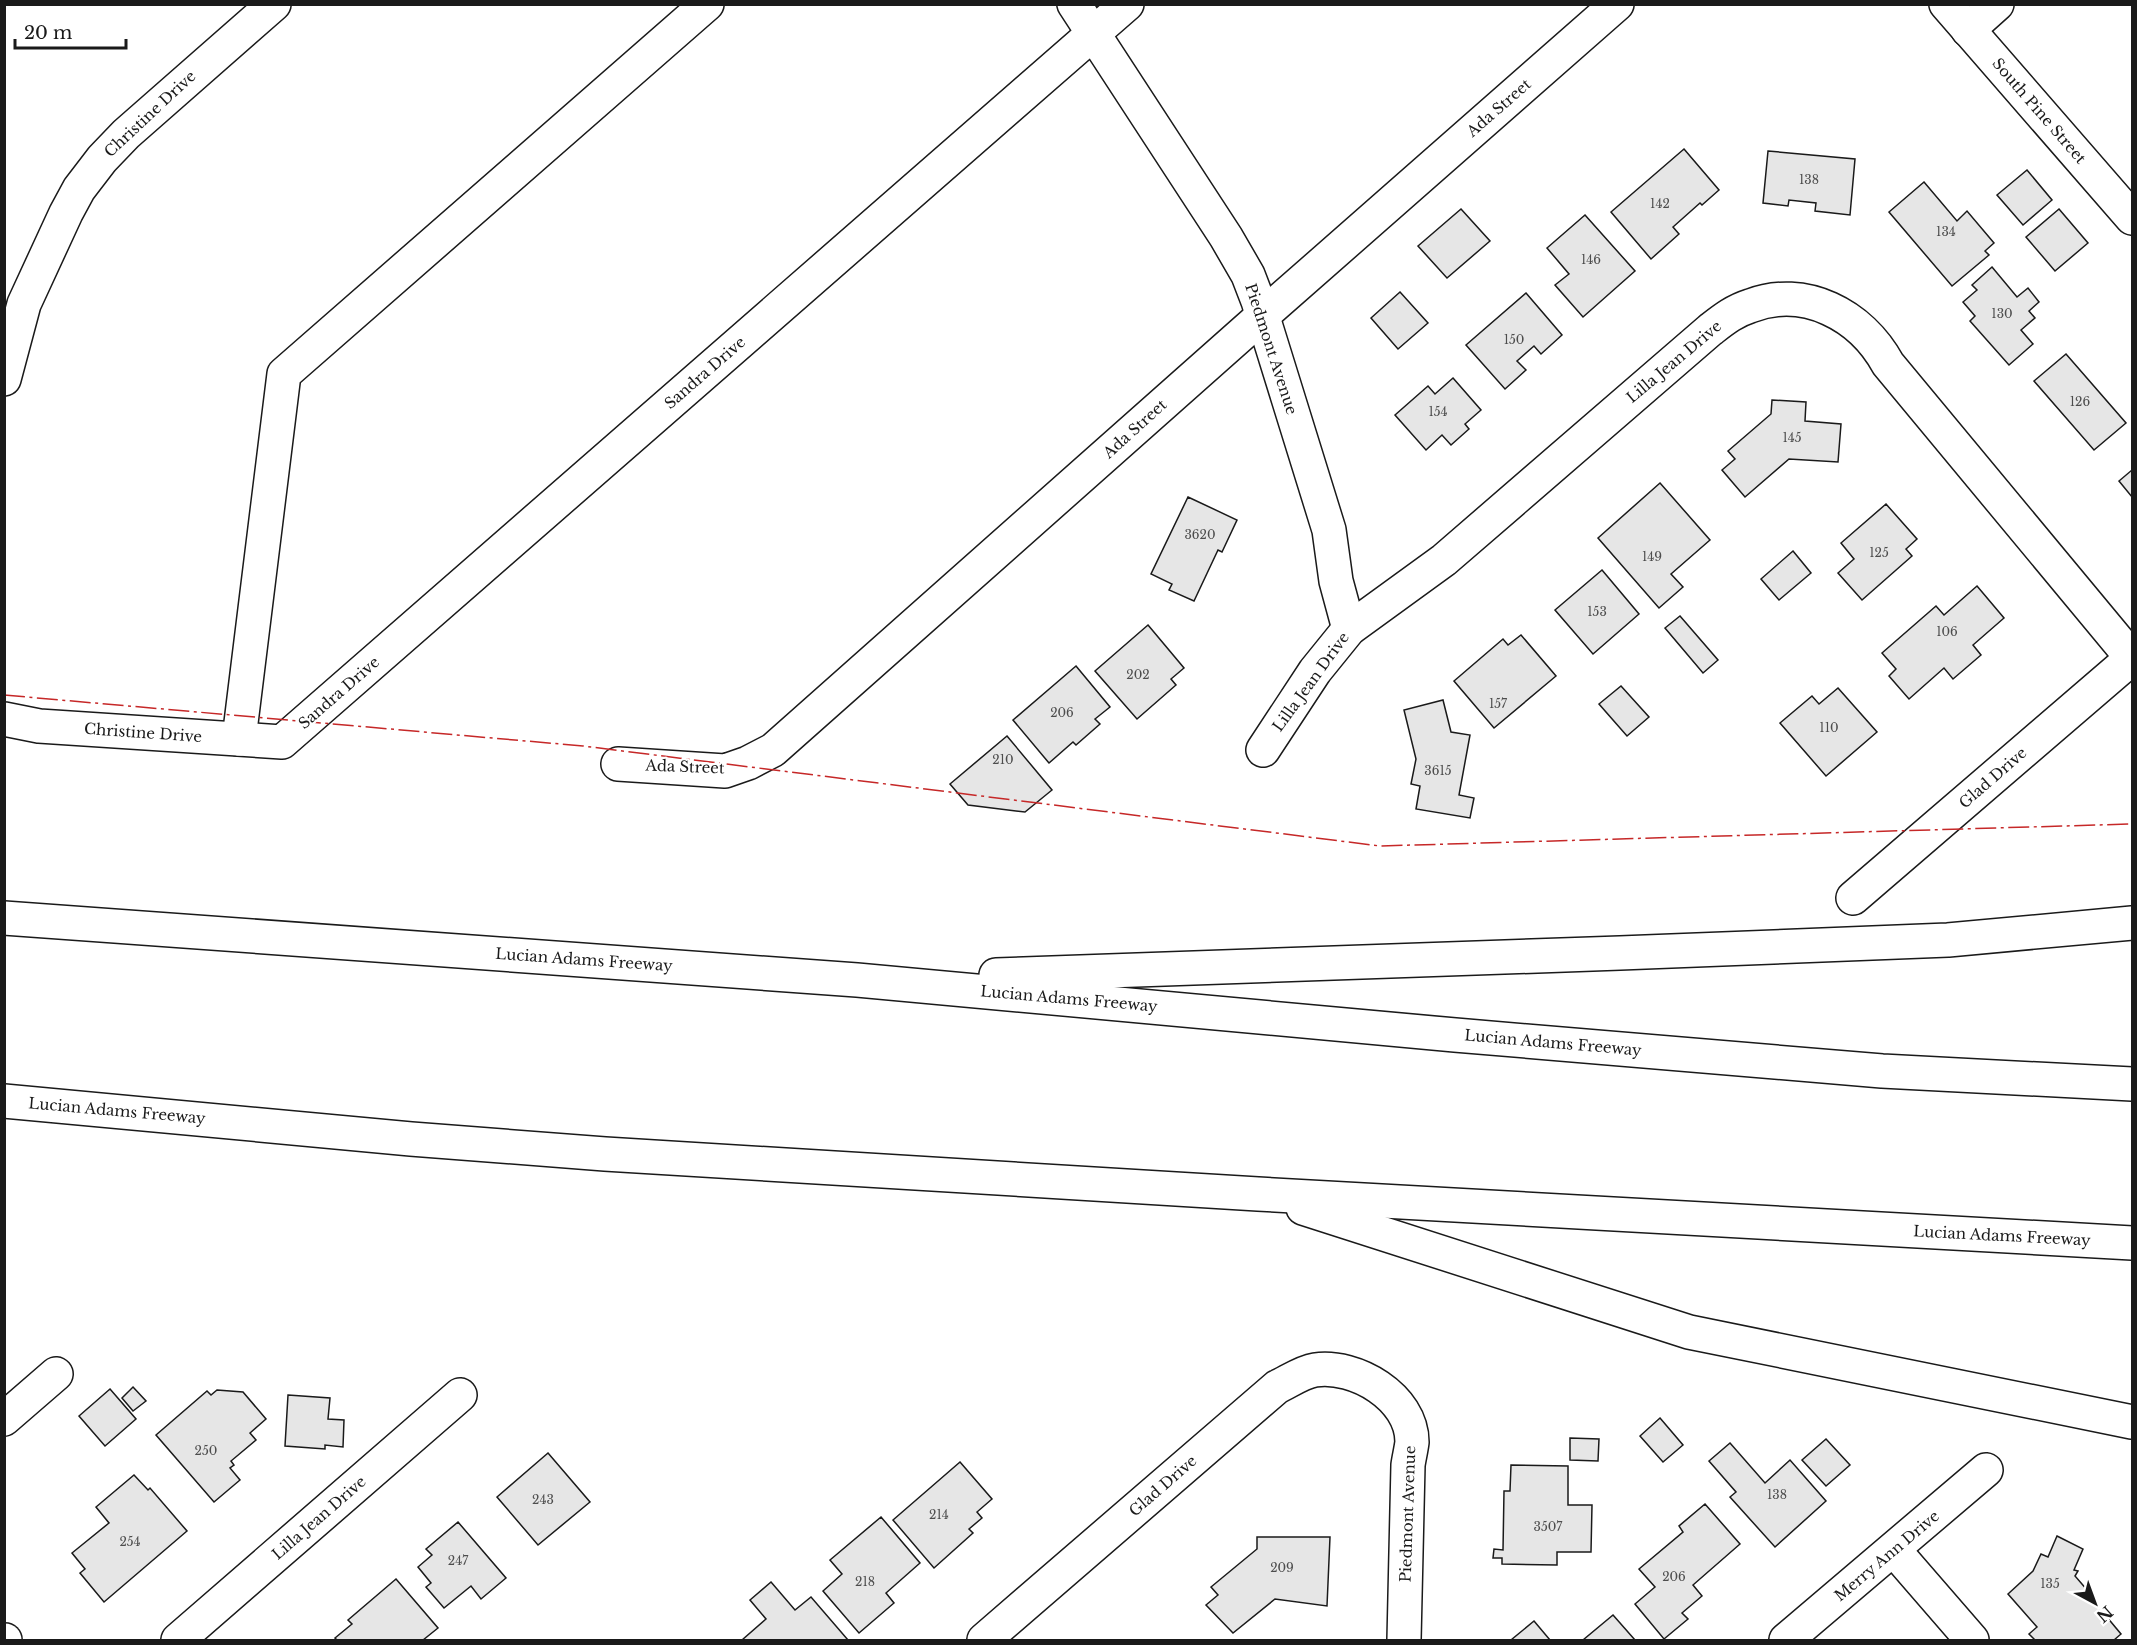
<svg xmlns="http://www.w3.org/2000/svg" width="2137" height="1645" font-family="'Libre Baskerville',serif">
  <style>
    .building { fill: #e6e6e6; stroke: #1a1a1a; stroke-width: 1.5 }
    .lines { fill: none; stroke-linecap: round; stroke-linejoin: round }
    .minor-casing { stroke: #1a1a1a; stroke-width: 36 }
    .highway-casing { stroke: #1a1a1a; stroke-width: 36 }
    .minor { stroke: #fff; stroke-width: 33 }
    .highway { stroke: #fff; stroke-width: 33 }
    .power { stroke: #c62828; stroke-width: 1.5; stroke-dasharray: 21 4.5 3 4.5; stroke-linecap: butt }
    .labels { text-anchor: middle; stroke-width: 4.5; stroke-linejoin: round; paint-order: stroke }
    .number-label { font-size: 12px; fill: #4d4d4d }
    .street-label { font-size: 15px; fill: #1a1a1a; stroke: #fff }
  </style>
  <rect width="100%" height="100%" fill="#fff"/>
  <!-- building -->
  <g class="building">
    <polygon points="1684,149 1719,190 1702,205 1700,203 1673,227 1679,234 1651,259 1611,212"/>
    <polygon points="1768,151 1855,159 1850,215 1815,211 1816,203 1789,200 1788,206 1763,203"/>
    <polygon points="2027,170 2052,200 2023,225 1997,195"/>
    <polygon points="1924,182 1957,221 1967,211 1994,243 1985,251 1989,255 1952,286 1889,212"/>
    <polygon points="1461,209 1490,241 1447,278 1418,246"/>
    <polygon points="2059,209 2088,243 2055,271 2026,237"/>
    <polygon points="1585,215 1635,271 1583,317 1555,285 1569,274 1547,248"/>
    <polygon points="1992,267 2017,297 2028,288 2039,302 2029,311 2035,318 2021,330 2033,344 2009,365 1970,321 1975,316 1963,302 1977,290 1972,285"/>
    <polygon points="1400,292 1428,323 1398,349 1371,318"/>
    <polygon points="1526,293 1562,335 1541,354 1534,346 1517,361 1526,370 1505,389 1466,345"/>
    <polygon points="2066,354 2126,423 2094,450 2034,381"/>
    <polygon points="1453,378 1481,410 1465,424 1469,429 1451,445 1442,435 1426,450 1395,415 1428,386 1435,394"/>
    <polygon points="1772,400 1806,402 1805,421 1841,424 1838,462 1789,459 1745,497 1722,470 1735,459 1728,451 1771,414"/>
    <polygon points="2132,470 2132,497 2119,481"/>
    <polygon points="1660,483 1710,540 1671,574 1683,587 1659,608 1598,538"/>
    <polygon points="1188,497 1237,520 1222,552 1218,550 1194,601 1169,590 1172,584 1151,574"/>
    <polygon points="1886,504 1917,539 1906,549 1912,556 1862,600 1838,573 1854,559 1841,543"/>
    <polygon points="1793,551 1811,573 1779,600 1761,579"/>
    <polygon points="1602,570 1639,614 1593,654 1555,610"/>
    <polygon points="1977,586 2004,618 1973,645 1981,655 1953,679 1944,668 1909,699 1889,676 1896,669 1882,653 1936,606 1944,615"/>
    <polygon points="1680,616 1718,660 1703,673 1665,628"/>
    <polygon points="1148,625 1184,668 1171,679 1176,685 1137,719 1095,671"/>
    <polygon points="1521,635 1556,676 1494,728 1454,681 1503,639 1508,645"/>
    <polygon points="1076,666 1110,707 1095,719 1100,724 1076,745 1073,742 1049,763 1013,720"/>
    <polygon points="1621,686 1649,717 1627,736 1599,704"/>
    <polygon points="1838,688 1877,732 1826,776 1780,723 1812,696 1819,704"/>
    <polygon points="1443,700 1451,732 1470,735 1459,795 1474,798 1470,818 1416,809 1420,786 1411,784 1416,759 1404,710"/>
    <polygon points="1007,736 1052,790 1025,812 968,805 950,784"/>
    <polygon points="133,1387 146,1401 133,1411 122,1398"/>
    <polygon points="110,1389 136,1419 105,1446 79,1416"/>
    <polygon points="217,1390 243,1392 266,1419 250,1433 256,1440 231,1461 234,1465 230,1468 240,1480 214,1502 156,1435 207,1391 211,1395"/>
    <polygon points="288,1395 330,1398 328,1419 344,1420 343,1447 325,1445 325,1449 285,1446"/>
    <polygon points="1660,1418 1683,1445 1663,1462 1640,1436"/>
    <polygon points="1570,1438 1599,1439 1598,1461 1570,1460"/>
    <polygon points="1826,1439 1850,1465 1826,1486 1802,1460"/>
    <polygon points="1730,1443 1765,1483 1790,1460 1826,1501 1775,1547 1730,1497 1736,1492 1709,1461"/>
    <polygon points="548,1453 590,1502 538,1545 497,1497"/>
    <polygon points="960,1462 992,1499 977,1512 982,1518 969,1529 973,1533 934,1568 893,1520"/>
    <polygon points="1511,1465 1568,1466 1568,1505 1592,1505 1591,1552 1557,1552 1557,1565 1502,1564 1502,1558 1493,1558 1494,1549 1503,1550 1504,1491 1510,1491"/>
    <polygon points="134,1475 148,1490 150,1488 187,1531 104,1602 80,1573 85,1569 72,1553 109,1523 96,1507"/>
    <polygon points="1705,1504 1740,1544 1693,1585 1702,1596 1682,1613 1688,1619 1664,1639 1635,1604 1655,1587 1639,1569 1683,1532 1679,1526"/>
    <polygon points="881,1517 920,1563 886,1593 894,1603 859,1633 823,1591 842,1574 830,1560"/>
    <polygon points="458,1522 506,1578 481,1599 471,1586 444,1608 426,1587 431,1583 418,1567 432,1555 426,1549"/>
    <polygon points="2057,1536 2083,1549 2074,1570 2078,1571 2075,1576 2088,1591 2086,1592 2121,1634 2114,1640 2035,1640 2029,1634 2037,1627 2008,1594 2033,1571 2041,1554 2048,1557"/>
    <polygon points="1257,1537 1330,1537 1327,1606 1275,1599 1233,1633 1206,1605 1218,1595 1211,1587 1257,1549"/>
    <polygon points="396,1579 438,1628 423,1640 337,1640 335,1638 352,1624 348,1620"/>
    <polygon points="771,1582 795,1610 811,1597 848,1640 742,1640 766,1619 750,1600"/>
    <polygon points="1613,1615 1635,1640 1583,1640"/>
    <polygon points="1534,1621 1550,1640 1511,1640"/>
  </g>
  <g class="lines">
    <defs>
      <g id="minor">
        <polyline points="1074,4 1226,237 1248,275 1258,301 1329,530 1336,581 1349,629"/>
        <polyline points="1946,4 2132,218"/>
        <polyline points="1968,30 1997,4"/>
        <polyline points="4,379 24,304 66,213 79,189 102,159 126,134 274,4"/>
        <polyline points="4,719 39,726 282,742 1127,4"/>
        <polyline points="239,739 284,374 707,4"/>
        <path d="M1263,750L1315,671L1349,629L1444,560L1710,330C1723,320 1734,311 1750,306C1805,285 1861,315 1888,364L2132,658"/>
        <polyline points="618,764 725,771 748,763 773,750 1261,317 1617,4"/>
        <polyline points="1853,898 2132,658"/>
        <polyline points="4,1419 56,1374"/>
        <polyline points="1894,1550 1972,1640"/>
        <polyline points="4,1640 5,1640"/>
        <polyline points="178,1640 460,1395"/>
        <path d="M984,1640L1277,1387C1288,1382 1302,1372 1315,1370C1355,1364 1412,1397 1412,1442C1411,1450 1409,1458 1408,1465L1404,1640"/>
        <polyline points="1786,1640 1986,1470"/>
      </g>
      <g id="highway">
        <polyline points="4,918 857,980 1455,1035 1882,1071 2132,1084"/>
        <polyline points="996,975 1620,953 1948,940 2132,923"/>
        <polyline points="4,1101 411,1139 605,1154 1258,1194 2132,1243"/>
        <polyline points="1303,1208 1689,1332 2132,1422"/>
      </g>
    </defs>
    <!-- minor casing -->
    <use href="#minor" class="minor-casing"/>
    <!-- highway casing -->
    <use href="#highway" class="highway-casing"/>
    <!-- minor -->
    <use href="#minor" class="minor"/>
    <!-- highway -->
    <use href="#highway" class="highway"/>
    <!-- power -->
    <polyline class="power" points="4,695 583,746 1380,846 2132,824"/>
  </g>
  <g class="labels">
    <!-- number labels -->
    <g class="number-label">
      <text x="1809" y="184">138</text>
      <text x="1660" y="208">142</text>
      <text x="1946" y="236">134</text>
      <text x="1591" y="264">146</text>
      <text x="2002" y="318">130</text>
      <text x="1514" y="344">150</text>
      <text x="2080" y="406">126</text>
      <text x="1438" y="416">154</text>
      <text x="1792" y="442">145</text>
      <text x="1200" y="539">3620</text>
      <text x="1879" y="557">125</text>
      <text x="1652" y="561">149</text>
      <text x="1597" y="616">153</text>
      <text x="1947" y="636">106</text>
      <text x="1138" y="679">202</text>
      <text x="1498" y="708">157</text>
      <text x="1062" y="717">206</text>
      <text x="1829" y="732">110</text>
      <text x="1003" y="764">210</text>
      <text x="1438" y="775">3615</text>
      <text x="206" y="1455">250</text>
      <text x="1777" y="1499">138</text>
      <text x="543" y="1504">243</text>
      <text x="939" y="1519">214</text>
      <text x="1548" y="1531">3507</text>
      <text x="130" y="1546">254</text>
      <text x="458" y="1565">247</text>
      <text x="1282" y="1572">209</text>
      <text x="1674" y="1581">206</text>
      <text x="865" y="1586">218</text>
      <text x="2050" y="1588">135</text>
    </g>
    <!-- street labels -->
    <g class="street-label">
      <text transform="translate(1499 108) rotate(-41)" y="5">Ada Street</text>
      <text transform="translate(2039 111) rotate(49)" y="5">South Pine Street</text>
      <text transform="translate(150 114) rotate(-43)" y="5">Christine Drive</text>
      <text transform="translate(1271 349) rotate(72)" y="5">Piedmont Avenue</text>
      <text transform="translate(1674 362) rotate(-40)" y="5">Lilla Jean Drive</text>
      <text transform="translate(705 373) rotate(-41)" y="5">Sandra Drive</text>
      <text transform="translate(1135 429) rotate(-42)" y="5">Ada Street</text>
      <text transform="translate(1311 682) rotate(-54)" y="5">Lilla Jean Drive</text>
      <text transform="translate(339 693) rotate(-41)" y="5">Sandra Drive</text>
      <text transform="translate(143 733) rotate(4)" y="5">Christine Drive</text>
      <text transform="translate(685 767) rotate(2)" y="5">Ada Street</text>
      <text transform="translate(1993 778) rotate(-41)" y="5">Glad Drive</text>
      <text transform="translate(584 960) rotate(4)" y="5">Lucian Adams Freeway</text>
      <text transform="translate(1069 999) rotate(5)" y="5">Lucian Adams Freeway</text>
      <text transform="translate(1553 1043) rotate(5)" y="5">Lucian Adams Freeway</text>
      <text transform="translate(117 1111) rotate(5)" y="5">Lucian Adams Freeway</text>
      <text transform="translate(2002 1236) rotate(3)" y="5">Lucian Adams Freeway</text>
      <text transform="translate(1163 1486) rotate(-41)" y="5">Glad Drive</text>
      <text transform="translate(1408 1514) rotate(-88)" y="5">Piedmont Avenue</text>
      <text transform="translate(319 1518) rotate(-41)" y="5">Lilla Jean Drive</text>
      <text transform="translate(1887 1556) rotate(-40)" y="5">Merry Ann Drive</text>
    </g>
  </g>
  <!-- border -->
  <rect width="2137" height="1645" fill="none" stroke="#1a1a1a" stroke-width="12"/>
  <!-- north arrow -->
  <g transform="translate(2095 1603) rotate(139)" stroke="#ffffff" stroke-width="4.5" paint-order="stroke">
  <path d="M0-4.5L10 22L0 15L-10 22Z" fill="#1a1a1a"/>
  <text y="-9" font-size="16" font-weight="bold" text-anchor="middle" fill="#1a1a1a">N</text>
  </g>
  <!-- scale -->
  <path d="M15 39v9h111v-9" fill="none" stroke="#1a1a1a" stroke-width="3"/>
  <text x="24" y="39" font-size="18" fill="#1a1a1a" stroke="#ffffff" stroke-width="4.5" paint-order="stroke">20 m</text>
</svg>
